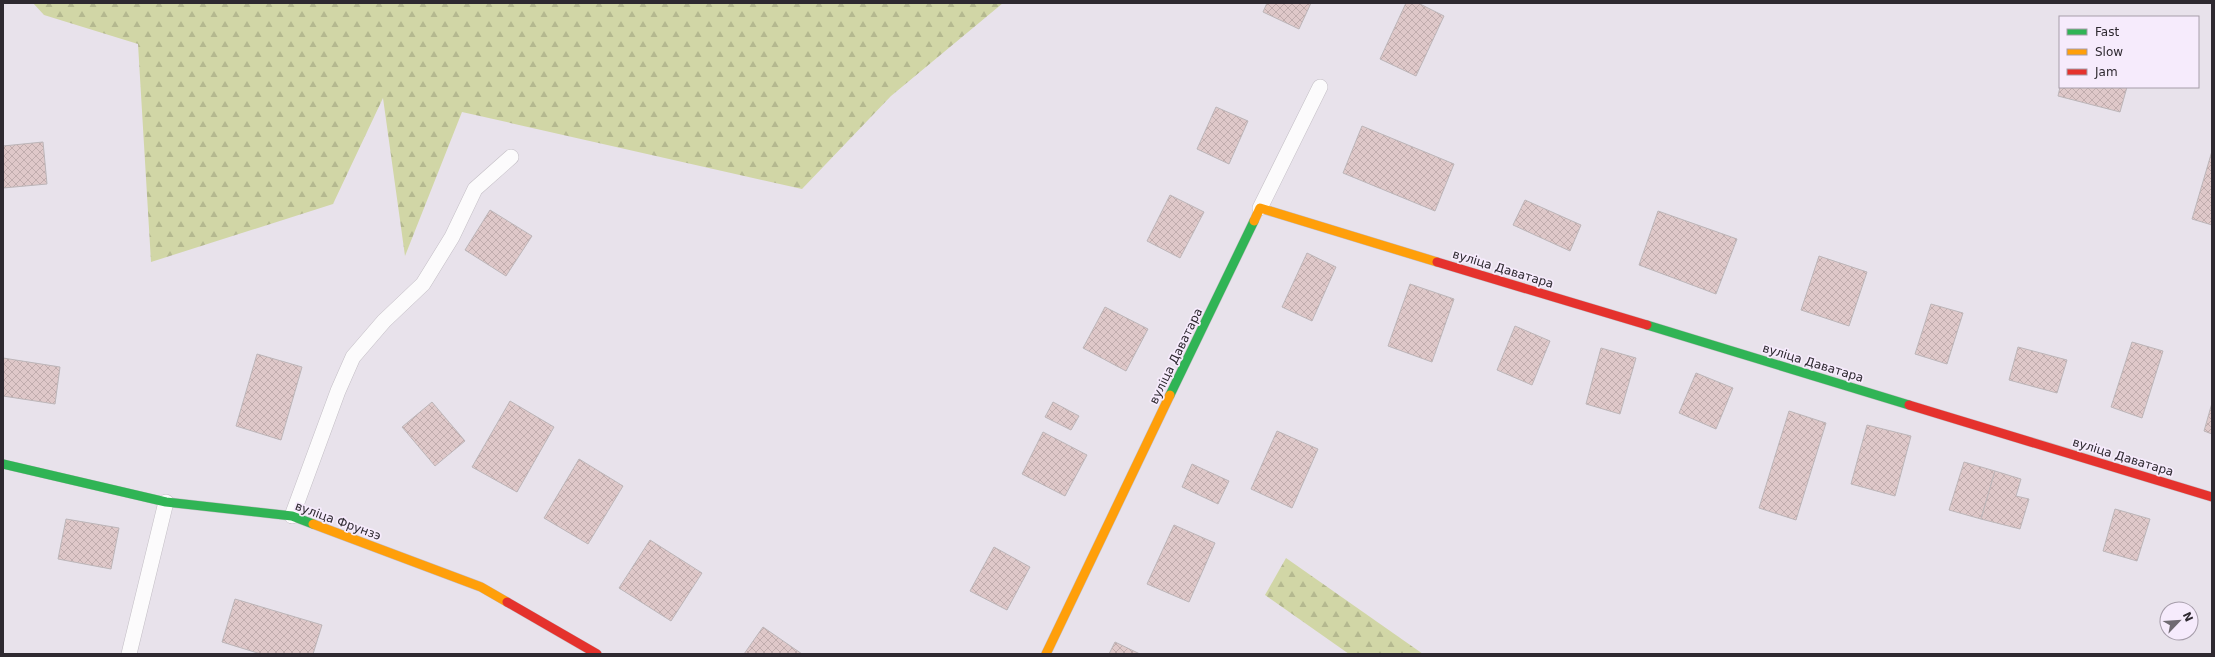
<svg xmlns="http://www.w3.org/2000/svg" width="2215" height="657" font-family="'DejaVu Sans',sans-serif">
  <style>
    .forest { fill: url(#forest-firs) }
    .building { fill: url(#building-cross-hatch); stroke: #bcb5b8 }
    .lines { fill: none; stroke-linecap: round; stroke-linejoin: round }
    .lane-casing { stroke: #c3bec5; stroke-width: 16 }
    .fast-casing { stroke: #c3bec5; stroke-width: 10 }
    .slow-casing { stroke: #c3bec5; stroke-width: 10 }
    .jam-casing { stroke: #c3bec5; stroke-width: 10 }
    .lane { stroke: #fcfbfc; stroke-width: 15 }
    .fast { stroke: #30b455; stroke-width: 9 }
    .slow { stroke: #ff9f0a; stroke-width: 9 }
    .jam { stroke: #e5322d; stroke-width: 9 }
    .labels { text-anchor: middle; stroke-width: 3.5; stroke-linejoin: round; paint-order: stroke }
    .street-label { font-size: 12px; fill: #2e2930; stroke: #f6ebfc }
  </style>
  <defs>
    <pattern id="forest-firs" width="22" height="20" patternUnits="userSpaceOnUse"><rect width="22" height="20" fill="#d1d6a6"/><path d="M5 1l3.5 6h-7zM16 11l3.5 6h-7z" fill="#b4b88f"/></pattern>
    <pattern id="building-cross-hatch" width="8" height="8" patternUnits="userSpaceOnUse"><rect width="8" height="8" fill="#dfc8c9"/><path d="M0 0l8 8M0 8l8-8" fill="none" stroke="#c0acad"/></pattern>
  </defs>
  <rect width="100%" height="100%" fill="#e8e2eb"/>
  <!-- forest -->
  <g class="forest">
    <polygon points="33,3 1003,3 891,96 802,189 462,112 405,256 383,98 333,204 151,262 138,44 44,15"/>
    <polygon points="1286,558 1423,654 1349,654 1265,595"/>
  </g>
  <!-- building -->
  <g class="building">
    <polygon points="1267,3 1311,3 1299,29 1263,12"/>
    <polygon points="1406,3 1418,3 1444,16 1416,76 1380,59"/>
    <polygon points="2060,87 2127,87 2120,112 2058,96"/>
    <polygon points="1216,107 1248,121 1229,164 1197,149"/>
    <polygon points="1362,126 1454,164 1435,211 1343,173"/>
    <polygon points="43,142 47,184 3,188 3,146"/>
    <polygon points="2212,151 2212,225 2192,219"/>
    <polygon points="1170,195 1204,212 1180,258 1147,241"/>
    <polygon points="1525,200 1581,225 1570,251 1513,225"/>
    <polygon points="490,210 532,236 506,276 465,250"/>
    <polygon points="1658,211 1737,239 1716,294 1639,265"/>
    <polygon points="1307,253 1336,267 1312,321 1282,307"/>
    <polygon points="1819,256 1867,272 1849,326 1801,310"/>
    <polygon points="1410,284 1454,299 1432,362 1388,346"/>
    <polygon points="1931,304 1963,313 1947,364 1915,354"/>
    <polygon points="1105,307 1148,329 1126,371 1083,348"/>
    <polygon points="1515,326 1550,341 1532,385 1497,370"/>
    <polygon points="2132,342 2163,351 2142,418 2111,407"/>
    <polygon points="2018,347 2067,360 2057,393 2009,380"/>
    <polygon points="1601,348 1636,358 1620,414 1586,404"/>
    <polygon points="257,354 302,367 281,440 236,426"/>
    <polygon points="3,358 60,367 55,404 3,396"/>
    <polygon points="1696,373 1733,388 1716,429 1679,413"/>
    <polygon points="510,401 554,427 517,492 472,467"/>
    <polygon points="432,402 465,441 435,466 402,427"/>
    <polygon points="1053,402 1079,416 1071,430 1045,417"/>
    <polygon points="2212,403 2212,434 2204,431"/>
    <polygon points="1789,411 1826,423 1796,520 1759,508"/>
    <polygon points="1867,425 1911,436 1895,496 1851,484"/>
    <polygon points="1277,431 1318,449 1292,508 1251,489"/>
    <polygon points="1043,432 1087,455 1065,496 1022,474"/>
    <polygon points="579,459 623,486 588,544 544,518"/>
    <polygon points="1964,462 1995,471 1981,519 1949,510"/>
    <polygon points="1192,464 1229,481 1218,504 1182,487"/>
    <polygon points="1995,471 2021,479 2016,496 2029,499 2020,529 1981,519"/>
    <polygon points="2115,509 2150,519 2137,561 2103,551"/>
    <polygon points="66,519 119,528 111,569 58,559"/>
    <polygon points="1174,525 1215,543 1189,602 1147,584"/>
    <polygon points="650,540 702,573 671,621 619,588"/>
    <polygon points="994,547 1030,567 1007,610 970,591"/>
    <polygon points="235,599 322,625 313,654 261,654 222,642"/>
    <polygon points="763,627 802,654 744,654"/>
    <polygon points="1115,642 1140,654 1109,654"/>
  </g>
  <g class="lines">
    <defs>
      <g id="lane">
        <polyline points="1260,208 1320,87"/>
        <polyline points="292,516 338,391 353,357 384,321 423,284 452,237 475,189 511,157"/>
        <polyline points="129,654 166,502"/>
      </g>
      <g id="fast">
        <polyline points="1647,325 1909,405"/>
        <polyline points="1170,395 1254,221"/>
        <polyline points="3,464 166,502 292,516 313,524"/>
      </g>
      <g id="slow">
        <polyline points="1254,221 1260,208 1437,262"/>
        <polyline points="313,524 481,587 507,602"/>
        <polyline points="1046,654 1170,395"/>
      </g>
      <g id="jam">
        <polyline points="1437,262 1647,325"/>
        <polyline points="1909,405 2212,497"/>
        <polyline points="507,602 597,654"/>
      </g>
    </defs>
    <!-- lane casing -->
    <use href="#lane" class="lane-casing"/>
    <!-- fast casing -->
    <use href="#fast" class="fast-casing"/>
    <!-- slow casing -->
    <use href="#slow" class="slow-casing"/>
    <!-- jam casing -->
    <use href="#jam" class="jam-casing"/>
    <!-- lane -->
    <use href="#lane" class="lane"/>
    <!-- fast -->
    <use href="#fast" class="fast"/>
    <!-- slow -->
    <use href="#slow" class="slow"/>
    <!-- jam -->
    <use href="#jam" class="jam"/>
  </g>
  <g class="labels">
    <!-- street labels -->
    <g class="street-label">
      <text transform="translate(1503 269) rotate(17)" y="4">вуліца Даватара</text>
      <text transform="translate(1176 356) rotate(-64)" y="4">вуліца Даватара</text>
      <text transform="translate(1813 363) rotate(17)" y="4">вуліца Даватара</text>
      <text transform="translate(2123 457) rotate(17)" y="4">вуліца Даватара</text>
      <text transform="translate(338 521) rotate(20)" y="4">вуліца Фрунзэ</text>
    </g>
  </g>
  <!-- border -->
  <rect width="2215" height="657" fill="none" stroke="#2e2930" stroke-width="8"/>
  <!-- legend -->
  <rect x="2059" y="16" width="140" height="72" fill="#f6ebfc" stroke="#a69daa"/>
  <rect x="2067" y="29" width="20" height="6" fill="#30b455" stroke="#a69daa"/>
  <text x="2095" y="36" font-size="12" fill="#2e2930">Fast</text>
  <rect x="2067" y="49" width="20" height="6" fill="#ff9f0a" stroke="#a69daa"/>
  <text x="2095" y="56" font-size="12" fill="#2e2930">Slow</text>
  <rect x="2067" y="69" width="20" height="6" fill="#e5322d" stroke="#a69daa"/>
  <text x="2095" y="76" font-size="12" fill="#2e2930">Jam</text>
  <!-- north arrow -->
  <g transform="translate(2179 621) rotate(65)"><circle r="19" fill="#f6ebfc" stroke="#a69daa"/>
  <path d="M0-3L7 15L0 10L-7 15Z" fill="#6f6a71"/>
  <text y="-6" font-size="11" font-weight="bold" text-anchor="middle" fill="#2e2930">N</text>
  </g>
</svg>
